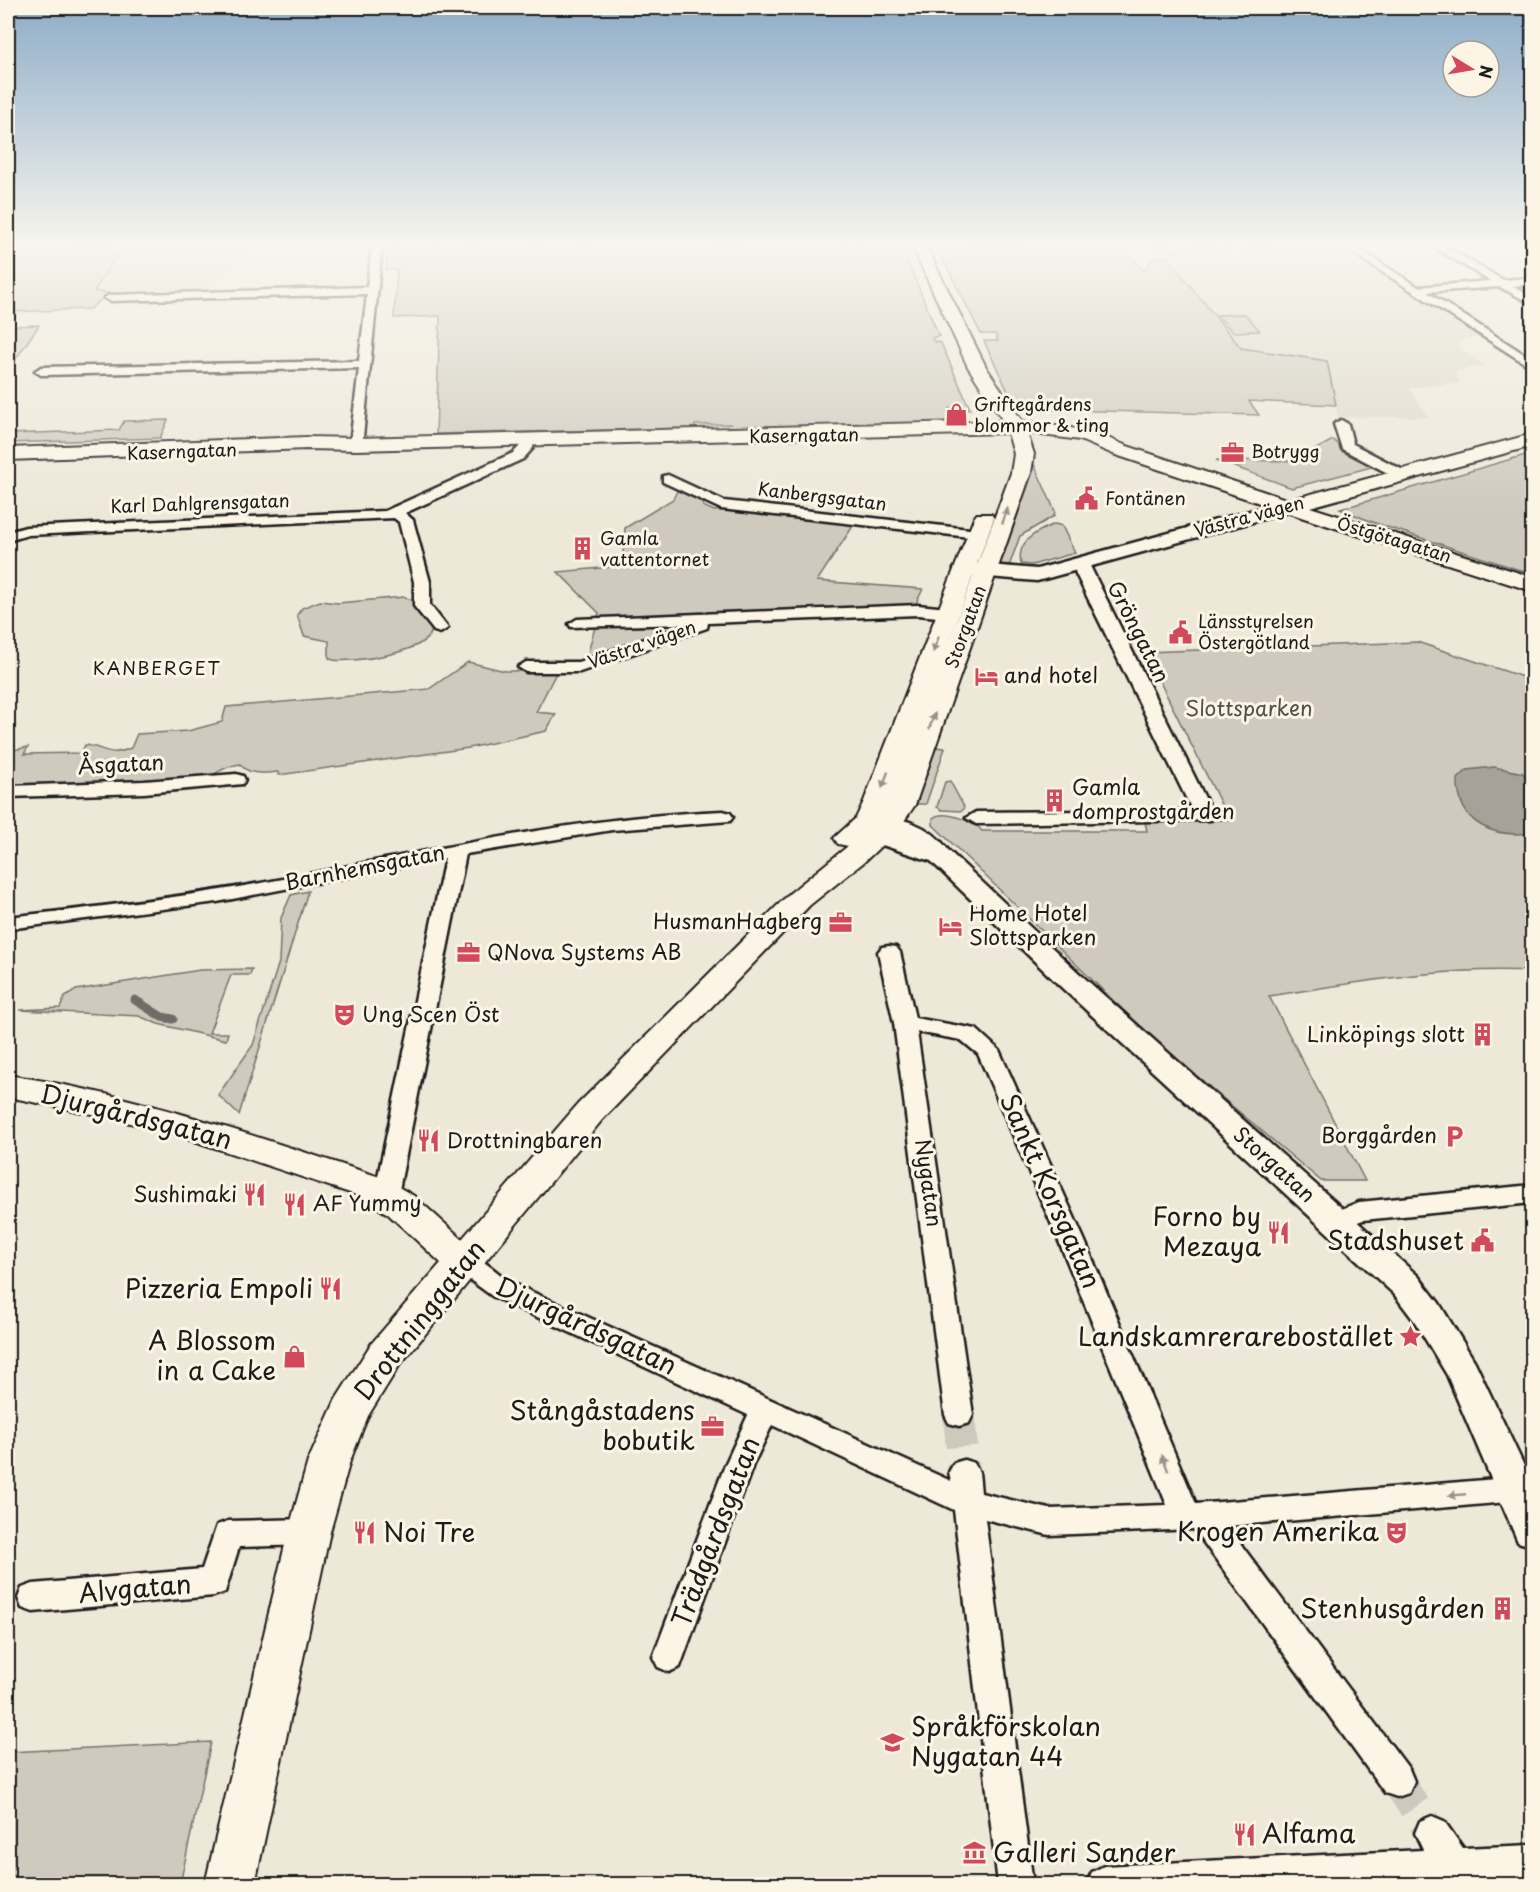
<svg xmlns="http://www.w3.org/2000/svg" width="1540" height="1892" font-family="'Playpen Sans',sans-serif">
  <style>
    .built { fill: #ded9cb }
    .green { fill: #cfcabd; stroke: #76736c; stroke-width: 1.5 }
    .water { fill: #a7a299; stroke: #6f6c67; stroke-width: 1.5 }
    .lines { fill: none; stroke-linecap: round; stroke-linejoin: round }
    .stream { stroke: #6f6c67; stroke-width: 9 }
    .minor-tunnel { stroke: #cec9bd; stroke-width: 32; stroke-dasharray: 32 16; stroke-linecap: butt }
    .minor-casing { stroke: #1c1c1c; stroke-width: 5 }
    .tertiary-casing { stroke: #1c1c1c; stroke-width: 5 }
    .secondary-casing { stroke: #1c1c1c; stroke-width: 4 }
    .minor { fill: #fcf5e5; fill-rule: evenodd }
    .tertiary { fill: #fcf5e5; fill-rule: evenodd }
    .secondary { fill: #fcf5e5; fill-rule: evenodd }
    .oneway { fill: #97938b }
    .labels { text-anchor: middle; stroke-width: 6; stroke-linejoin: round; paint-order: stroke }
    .far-poi-label { font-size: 18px; fill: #1c1c1c; stroke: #fcf5e5; text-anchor: start }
    .far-street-label { font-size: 18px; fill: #1c1c1c; stroke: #fcf5e5 }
    .far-neighbourhood-label { font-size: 18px; letter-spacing: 1.5px; fill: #1c1c1c; stroke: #fcf5e5 }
    .street-label { font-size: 21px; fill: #1c1c1c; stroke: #fcf5e5 }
    .poi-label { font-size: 21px; fill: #1c1c1c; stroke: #fcf5e5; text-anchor: start }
    .park-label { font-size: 21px; fill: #52504c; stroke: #fcf5e5 }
    .near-street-label { font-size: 26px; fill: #1c1c1c; stroke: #fcf5e5 }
    .near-poi-label { font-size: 26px; fill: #1c1c1c; stroke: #fcf5e5; text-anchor: end }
  </style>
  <rect width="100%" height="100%" fill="#eee8d9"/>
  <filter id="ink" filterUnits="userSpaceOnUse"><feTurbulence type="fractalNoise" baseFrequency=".0167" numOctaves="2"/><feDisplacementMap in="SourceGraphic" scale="12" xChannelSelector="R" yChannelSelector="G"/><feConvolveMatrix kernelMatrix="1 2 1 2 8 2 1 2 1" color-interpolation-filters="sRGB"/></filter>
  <g filter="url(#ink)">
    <!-- built -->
    <g class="built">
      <polygon points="123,246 255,246 255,249 259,251 205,290 93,291"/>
      <polygon points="1340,246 1485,337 1459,340 1460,349 1486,366 1455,371 1460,383 1409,388 1428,417 1338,417 1327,361 1241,348 1166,256"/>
    </g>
    <!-- green -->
    <g class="green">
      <polygon points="8,246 123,246 94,291 108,293 90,309 8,312"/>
      <polygon points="399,246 901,246 939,336 932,338 933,341 941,343 970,409 949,408 949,422 731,427 730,424 695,425 695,428 436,434 440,316 394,318 397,270 386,270 387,250 398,248"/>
      <polygon points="936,246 1121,246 1145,271 1152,258 1166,256 1241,348 1327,361 1336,405 1249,401 1259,415 1023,409 1014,404 984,341 998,341 995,334 981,334"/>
      <polygon points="1149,246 1284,246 1168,252"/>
      <polygon points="1245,314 1260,331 1233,332 1217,315"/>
      <polygon points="39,325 9,369 12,377 8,384 8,326"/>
      <polygon points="168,420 160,438 8,443 8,434 119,430 124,421"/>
      <polygon points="1333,440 1350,454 1375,466 1292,488 1216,460 1294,461"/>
      <polygon points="1532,453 1532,574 1375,523 1340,509"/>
      <polygon points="1032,460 1055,511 1054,516 1020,536 1008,569 998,566"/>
      <polygon points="679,487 703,500 703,506 714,511 736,509 855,523 817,581 923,589 914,607 716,616 585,663 599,613 558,572 622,566 625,528 673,499"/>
      <path d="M1055,524L1062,526L1075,553L1032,565L1021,564C1016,541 1037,531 1055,524Z"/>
      <path d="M404,597L414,601L432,630C427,653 353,663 333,660L329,658V641L304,636L297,615L302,608L320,601L338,603Z"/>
      <path d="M1417,642L1532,680V971C1444,966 1356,983 1269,996L1365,1181H1321L1155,1041L933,825V818C943,809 974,821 982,831H1147L1145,822L1229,820L1145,652Z"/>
      <path d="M468,662L505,671H557L536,712L556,714L546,731L469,748L279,775L278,772C264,773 249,776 240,764C223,766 220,773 205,778L142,784L8,787V765L15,759L8,758V751L28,747L24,754L81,753L85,745C105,747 108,758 131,748L137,734L188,731L222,722L226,707L429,689Z"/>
      <polygon points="934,747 945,748 926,804 913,804"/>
      <polygon points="950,781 964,807 962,811 942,810 937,807 945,782"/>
      <polygon points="308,891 239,1115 218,1095 253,1045 279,962 281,918 291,895"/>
      <polygon points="252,969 250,975 231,975 209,1033 228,1033 226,1040 158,1024 139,1016 20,1010 60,1008 65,997 76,990 200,970"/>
      <polygon points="211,1742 180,1884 8,1884 8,1752"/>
    </g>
    <!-- water -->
    <path class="water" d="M1494,767L1523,773L1532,786V833C1493,838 1457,824 1458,779L1467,770Z"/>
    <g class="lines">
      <!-- stream -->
      <polyline class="stream" points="135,1000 162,1017 173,1019"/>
      <!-- minor-tunnel -->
      <g class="minor-tunnel">
        <polyline points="959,1415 964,1472"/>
        <polyline points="1397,1781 1432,1833"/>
      </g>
      <defs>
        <g id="minor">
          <polygon points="372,246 382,246 362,447 357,448 350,444 359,368 41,375 35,371 41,367 359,361 367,294 110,301 104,298 110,295 367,287"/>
          <polygon points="1342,246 1354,246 1418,287 1490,281 1432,246 1444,246 1503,280 1532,278 1532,284 1513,286 1532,297 1532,304 1500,287 1427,292 1532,359 1532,368"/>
          <polygon points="1341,420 1348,424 1353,444 1407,472 1407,478 1397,478 1342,449 1334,424"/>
          <polygon points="527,436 534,440 533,448 523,459 405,513 413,520 430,582 430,605 448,628 440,633 434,631 414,606 414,582 399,522 394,518 28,535 8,541 8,532 26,527 385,511 513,453 519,447 522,437"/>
          <polygon points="668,475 724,501 978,530 985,534 978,538 721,509 663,482 663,476"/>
          <polygon points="1081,559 1089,564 1214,816 1211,820 976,824 966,818 976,812 1192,810 1076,574 1073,564"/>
          <polygon points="918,605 947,608 955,613 947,618 918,615 708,623 707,628 580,672 526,672 518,667 526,662 578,662 688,624 571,627 569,624 577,619"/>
          <polygon points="236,774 243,776 245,780 243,784 144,793 8,797 8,786 144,781"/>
          <path d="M723,811L730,813L733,817L730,821L612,830L466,854L398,1195L395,1201L386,1204L377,1201L374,1195L445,858L217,902L8,929V917C100,907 192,896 283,879C430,851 573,817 723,811Z"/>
          <path d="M889,946L896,947L900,952L915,1018L976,1029L999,1050L1084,1239L1196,1504L1532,1476V1500L1227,1526L1409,1769L1414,1781L1409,1793L1397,1797L1385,1793L1194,1529L1049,1535L985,1519L1033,1884H998L954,1510L772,1425L753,1465L680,1667L669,1672L658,1667L653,1657L725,1465L748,1415L492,1296L455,1269L451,1262L455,1255C475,1249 494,1271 510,1282L951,1481L949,1472L954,1463L964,1460L974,1463L979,1472L981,1493L1049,1509L1167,1505L1058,1239L978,1054L961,1040L917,1032L973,1415L969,1423L959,1426L949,1423L945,1415L894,1023L878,952L882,947Z"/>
          <polygon points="1532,1185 1532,1203 1363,1220 1336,1230 1327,1227 1323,1221 1327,1215 1359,1202"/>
          <polygon points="309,1519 320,1523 324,1532 320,1541 309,1545 239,1547 225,1592 214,1596 33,1612 22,1608 18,1598 22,1588 33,1584 202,1569 217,1525 228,1521"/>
          <polygon points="1432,1816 1444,1821 1463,1848 1532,1845 1532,1879 1435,1884 1086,1884 1092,1872 1104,1866 1423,1850 1415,1833 1420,1821"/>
        </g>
        <g id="tertiary">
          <polygon points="1290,500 1299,506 1296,510 1037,581 964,575 954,569 964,563 1037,569"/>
          <path d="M868,815C901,817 929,823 949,851L1080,974L1418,1276L1439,1303L1475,1362L1524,1466L1532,1485V1546L1518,1542L1447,1375L1415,1322L1394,1294L1060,986L931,861L867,840L856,828V822L859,817Z"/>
        </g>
        <path id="secondary" d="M912,246H926L986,367L1022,421L1091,431L1127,446L1289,500L1532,434V446L1310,507L1532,577V591L1307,519L1113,454L1080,440L1027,433L1034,454L1031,473L915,805L898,830L864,862L810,905L602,1120L399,1366L368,1416L350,1461L330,1532L255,1884H205L288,1532L308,1461L336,1399L371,1344L441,1263L388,1214L359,1196L173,1134L107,1117L8,1097V1075C136,1094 260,1138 383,1178L414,1196L462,1239L578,1104L790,893L848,846L838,844L834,838L856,818L864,801L974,518L977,514H991L994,518L945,652L1011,473L1014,454L1008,433L357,450L307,449L8,460V448L307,437L357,438L1003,421L968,367Z"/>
      </defs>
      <!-- minor casing -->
      <use href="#minor" class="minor-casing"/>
      <!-- tertiary casing -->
      <use href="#tertiary" class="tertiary-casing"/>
      <!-- secondary casing -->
      <use href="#secondary" class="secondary-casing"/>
      <!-- minor -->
      <use href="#minor" class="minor"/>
      <!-- tertiary -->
      <use href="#tertiary" class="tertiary"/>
      <!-- secondary -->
      <use href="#secondary" class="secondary"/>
    </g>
    <!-- one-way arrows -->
    <defs><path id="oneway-solid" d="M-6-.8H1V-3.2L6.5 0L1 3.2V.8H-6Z" transform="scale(1.5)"/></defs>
    <g class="oneway">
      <use href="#oneway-solid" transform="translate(1005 516) rotate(-71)"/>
      <use href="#oneway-solid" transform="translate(936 644) rotate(110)"/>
      <use href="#oneway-solid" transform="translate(932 721) rotate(-70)"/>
      <use href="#oneway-solid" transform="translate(885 780) rotate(110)"/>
      <use href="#oneway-solid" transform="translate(1165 1463) rotate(-112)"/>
      <use href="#oneway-solid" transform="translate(1457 1495) rotate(175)"/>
    </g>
  </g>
  <!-- sky -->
  <linearGradient id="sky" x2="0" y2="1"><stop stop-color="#8eadc8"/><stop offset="0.48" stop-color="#f7f5ee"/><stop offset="1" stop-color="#f7f5ee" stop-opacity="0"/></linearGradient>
  <rect width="1540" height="511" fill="url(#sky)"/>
  <!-- icons -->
  <defs>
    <symbol id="shop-bare" viewBox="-9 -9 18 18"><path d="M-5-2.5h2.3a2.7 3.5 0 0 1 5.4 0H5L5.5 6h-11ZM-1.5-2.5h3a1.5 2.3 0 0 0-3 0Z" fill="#d1495b" stroke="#fcf5e5" stroke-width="2.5" paint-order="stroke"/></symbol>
    <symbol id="office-bare" viewBox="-9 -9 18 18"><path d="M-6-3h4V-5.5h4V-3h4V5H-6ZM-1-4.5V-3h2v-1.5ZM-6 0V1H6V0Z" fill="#d1495b" stroke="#fcf5e5" stroke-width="2.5" paint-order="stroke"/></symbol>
    <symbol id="civic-bare" viewBox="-9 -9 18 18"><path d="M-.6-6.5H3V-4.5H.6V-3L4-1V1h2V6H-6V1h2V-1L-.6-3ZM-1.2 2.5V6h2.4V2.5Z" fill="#d1495b" stroke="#fcf5e5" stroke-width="2.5" paint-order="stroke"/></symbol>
    <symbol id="building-bare" viewBox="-9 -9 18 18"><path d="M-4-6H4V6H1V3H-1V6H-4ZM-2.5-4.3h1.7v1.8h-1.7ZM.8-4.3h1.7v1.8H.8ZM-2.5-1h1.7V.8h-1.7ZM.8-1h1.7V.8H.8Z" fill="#d1495b" stroke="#fcf5e5" stroke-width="2.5" paint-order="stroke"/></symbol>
    <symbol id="hotel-bare" viewBox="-9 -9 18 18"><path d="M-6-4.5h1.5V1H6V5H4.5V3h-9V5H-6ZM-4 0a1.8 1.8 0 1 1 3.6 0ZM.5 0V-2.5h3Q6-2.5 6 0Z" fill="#d1495b" stroke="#fcf5e5" stroke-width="2.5" paint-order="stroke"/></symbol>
    <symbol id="theatre-bare" viewBox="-9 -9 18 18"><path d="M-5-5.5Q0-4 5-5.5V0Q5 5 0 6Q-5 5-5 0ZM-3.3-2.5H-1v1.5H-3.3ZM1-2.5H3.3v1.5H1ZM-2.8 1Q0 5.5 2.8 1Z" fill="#d1495b" stroke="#fcf5e5" stroke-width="2.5" paint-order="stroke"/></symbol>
    <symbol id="parking-bare" viewBox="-9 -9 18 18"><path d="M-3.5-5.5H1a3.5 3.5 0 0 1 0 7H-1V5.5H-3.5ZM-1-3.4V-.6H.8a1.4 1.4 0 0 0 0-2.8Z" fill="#d1495b" stroke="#fcf5e5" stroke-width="2.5" paint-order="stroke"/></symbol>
    <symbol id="restaurant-bare" viewBox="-9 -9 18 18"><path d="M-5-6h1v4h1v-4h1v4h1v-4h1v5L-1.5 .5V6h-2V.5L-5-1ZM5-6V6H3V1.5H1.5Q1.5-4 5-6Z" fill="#d1495b" stroke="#fcf5e5" stroke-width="2.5" paint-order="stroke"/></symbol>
    <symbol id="sight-bare" viewBox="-9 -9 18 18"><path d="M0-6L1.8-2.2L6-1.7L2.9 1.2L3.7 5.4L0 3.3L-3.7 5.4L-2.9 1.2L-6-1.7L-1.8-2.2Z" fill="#d1495b" stroke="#fcf5e5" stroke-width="2.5" paint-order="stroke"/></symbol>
    <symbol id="school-bare" viewBox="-9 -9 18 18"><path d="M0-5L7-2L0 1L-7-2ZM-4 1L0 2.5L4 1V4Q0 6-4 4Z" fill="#d1495b" stroke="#fcf5e5" stroke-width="2.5" paint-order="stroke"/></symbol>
    <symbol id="museum-bare" viewBox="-9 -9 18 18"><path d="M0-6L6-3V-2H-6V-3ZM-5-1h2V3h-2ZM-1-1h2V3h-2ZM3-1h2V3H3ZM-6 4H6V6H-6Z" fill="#d1495b" stroke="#fcf5e5" stroke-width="2.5" paint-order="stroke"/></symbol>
  </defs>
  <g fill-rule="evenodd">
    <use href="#shop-bare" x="940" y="398" width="33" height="33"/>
    <use href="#office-bare" x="1216" y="436" width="33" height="33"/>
    <use href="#civic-bare" x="1070" y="482" width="33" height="33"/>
    <use href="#building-bare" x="566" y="532" width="33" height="33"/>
    <use href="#civic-bare" x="1164" y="616" width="33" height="33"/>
    <use href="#hotel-bare" x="970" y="660" width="33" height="33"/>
    <use href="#building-bare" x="1038" y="784" width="33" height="33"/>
    <use href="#office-bare" x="824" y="906" width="33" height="33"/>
    <use href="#hotel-bare" x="934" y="910" width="33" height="33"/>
    <use href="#office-bare" x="452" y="936" width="33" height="33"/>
    <use href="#theatre-bare" x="328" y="998" width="33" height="33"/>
    <use href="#building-bare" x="1466" y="1018" width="33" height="33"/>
    <use href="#parking-bare" x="1438" y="1120" width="33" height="33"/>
    <use href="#restaurant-bare" x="412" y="1124" width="33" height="33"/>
    <use href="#restaurant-bare" x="238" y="1178" width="33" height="33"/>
    <use href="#restaurant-bare" x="278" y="1188" width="33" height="33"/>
    <use href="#restaurant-bare" x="1262" y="1216" width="33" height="33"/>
    <use href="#civic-bare" x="1466" y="1224" width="33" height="33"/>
    <use href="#restaurant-bare" x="314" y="1272" width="33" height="33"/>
    <use href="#sight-bare" x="1394" y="1320" width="33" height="33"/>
    <use href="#shop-bare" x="278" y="1340" width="33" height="33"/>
    <use href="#office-bare" x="696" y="1410" width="33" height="33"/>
    <use href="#theatre-bare" x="1380" y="1516" width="33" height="33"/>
    <use href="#restaurant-bare" x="348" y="1516" width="33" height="33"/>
    <use href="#building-bare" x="1486" y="1592" width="33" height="33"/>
    <use href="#school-bare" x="876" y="1726" width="33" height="33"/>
    <use href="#restaurant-bare" x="1228" y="1818" width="33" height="33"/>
    <use href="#museum-bare" x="958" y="1836" width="33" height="33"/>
  </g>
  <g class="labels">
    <!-- far-poi labels -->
    <g class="far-poi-label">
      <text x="974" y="411">Griftegårdens<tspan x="974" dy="21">blommor &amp; ting</tspan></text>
      <text x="1251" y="458">Botrygg</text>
      <text x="1105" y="505">Fontänen</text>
      <text x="600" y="545">Gamla<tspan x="600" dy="21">vattentornet</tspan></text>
      <text x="1198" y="628">Länsstyrelsen<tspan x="1198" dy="21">Östergötland</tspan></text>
    </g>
    <!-- far-street labels -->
    <g class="far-street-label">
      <text transform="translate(804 436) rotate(-1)" y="6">Kaserngatan</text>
      <text transform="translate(182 452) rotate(-2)" y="6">Kaserngatan</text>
      <text transform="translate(822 497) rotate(7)" y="6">Kanbergsgatan</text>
      <text transform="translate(200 504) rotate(-2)" y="6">Karl Dahlgrensgatan</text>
      <text transform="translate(1249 517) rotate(-15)" y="6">Västra vägen</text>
      <text transform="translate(1394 540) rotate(17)" y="6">Östgötagatan</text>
      <text transform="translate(966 627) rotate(-70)" y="6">Storgatan</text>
      <text transform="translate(642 645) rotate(-19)" y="6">Västra vägen</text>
    </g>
    <!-- far-neighbourhood labels -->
    <g class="far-neighbourhood-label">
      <text x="157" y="675">KANBERGET</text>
    </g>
    <!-- street labels -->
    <g class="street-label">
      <text transform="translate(1138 632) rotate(63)" y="7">Gröngatan</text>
      <text transform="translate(121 765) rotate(-3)" y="7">Åsgatan</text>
      <text transform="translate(365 868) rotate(-11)" y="7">Barnhemsgatan</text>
      <text transform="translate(1274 1165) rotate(42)" y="7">Storgatan</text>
      <text transform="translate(928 1183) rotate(82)" y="7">Nygatan</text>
    </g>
    <!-- poi labels -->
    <g class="poi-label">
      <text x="1004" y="683">and hotel</text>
      <text x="1072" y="795">Gamla<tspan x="1072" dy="24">domprostgården</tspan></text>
      <text x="969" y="921">Home Hotel<tspan x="969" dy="24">Slottsparken</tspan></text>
      <text x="822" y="929" text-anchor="end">HusmanHagberg</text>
      <text x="487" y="960">QNova Systems AB</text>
      <text x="362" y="1022">Ung Scen Öst</text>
      <text x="1465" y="1042" text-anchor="end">Linköpings slott</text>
      <text x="1437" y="1143" text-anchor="end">Borggården</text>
      <text x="447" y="1148">Drottningbaren</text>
      <text x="237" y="1202" text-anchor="end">Sushimaki</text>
      <text x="313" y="1211">AF Yummy</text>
    </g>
    <!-- park labels -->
    <g class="park-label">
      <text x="1249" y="716">Slottsparken</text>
    </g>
    <!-- near-street labels -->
    <g class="near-street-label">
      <text transform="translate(136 1117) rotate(14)" y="9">Djurgårdsgatan</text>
      <text transform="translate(1050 1191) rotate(66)" y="9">Sankt Korsgatan</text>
      <text transform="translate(420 1320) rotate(-52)" y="9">Drottninggatan</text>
      <text transform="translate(586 1326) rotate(25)" y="9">Djurgårdsgatan</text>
      <text transform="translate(716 1532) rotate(-69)" y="9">Trädgårdsgatan</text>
      <text transform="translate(135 1589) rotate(-5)" y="9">Alvgatan</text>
    </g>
    <!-- near-poi labels -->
    <g class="near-poi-label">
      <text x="1261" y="1226">Forno by<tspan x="1261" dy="30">Mezaya</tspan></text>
      <text x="1464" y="1250">Stadshuset</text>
      <text x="313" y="1298">Pizzeria Empoli</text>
      <text x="1393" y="1346">Landskamrerarebostället</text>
      <text x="276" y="1350">A Blossom<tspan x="276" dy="30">in a Cake</tspan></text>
      <text x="695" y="1420">Stångåstadens<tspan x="695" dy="30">bobutik</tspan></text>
      <text x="1379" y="1541">Krogen Amerika</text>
      <text x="383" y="1542" text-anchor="start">Noi Tre</text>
      <text x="1485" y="1618">Stenhusgården</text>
      <text x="911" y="1736" text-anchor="start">Språkförskolan<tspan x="911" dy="30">Nygatan 44</tspan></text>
      <text x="1262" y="1843" text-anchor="start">Alfama</text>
      <text x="993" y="1862" text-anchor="start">Galleri Sander</text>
    </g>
  </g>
  <!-- margin -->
  <rect width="1540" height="1892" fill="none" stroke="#fcf5e5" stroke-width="30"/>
  <rect x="15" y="15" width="1510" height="1862" fill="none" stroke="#1c1c1c" stroke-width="2" filter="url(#ink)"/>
  <!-- north arrow -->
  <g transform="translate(1471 69) rotate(101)"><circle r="28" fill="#fcf5e5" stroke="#a29e95" stroke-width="1.5"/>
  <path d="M0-4.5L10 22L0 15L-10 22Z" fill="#d1495b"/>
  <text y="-9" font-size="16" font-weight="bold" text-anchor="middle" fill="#1c1c1c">N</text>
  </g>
</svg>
